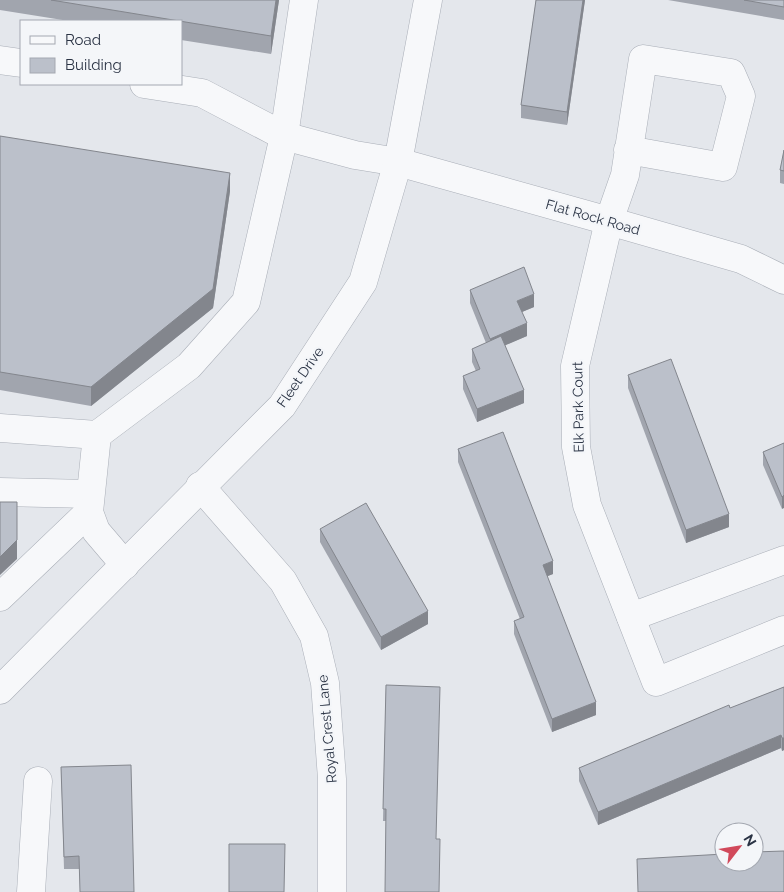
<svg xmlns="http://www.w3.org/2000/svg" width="784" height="892" font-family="Raleway,sans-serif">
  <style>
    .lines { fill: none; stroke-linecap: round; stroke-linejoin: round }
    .minor-casing { stroke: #a9aeb7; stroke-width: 29 }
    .minor { stroke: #f7f8fa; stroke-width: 28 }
    .wall { fill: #a1a5ae }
    .shaded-wall { fill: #83868d }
    .building { fill: #bbc0ca; stroke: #83868d }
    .labels { text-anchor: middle; stroke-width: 4.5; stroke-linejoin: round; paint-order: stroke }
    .street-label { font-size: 14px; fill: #2b3445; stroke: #f4f6f9 }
  </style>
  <rect width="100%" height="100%" fill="#e4e7ec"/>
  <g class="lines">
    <defs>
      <g id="minor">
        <polyline points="0,60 21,63"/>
        <polyline points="144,84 202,93 284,136 355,155 398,162 609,221 741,259 784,280"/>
        <polyline points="628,150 723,167 741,96 731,73 643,59 625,175 609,221 575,366 576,447 587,505 656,682 784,630"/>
        <polyline points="0,428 97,435 189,366 246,302 284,136 304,0"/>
        <polyline points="97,435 89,512 96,531 125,565"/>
        <polyline points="200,486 283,581 314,636 325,683 332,779 332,892"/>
        <polyline points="0,492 90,494"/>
        <polyline points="0,597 89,512"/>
        <polyline points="631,617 784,560"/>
        <polyline points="0,690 282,406 363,282 398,162 428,0"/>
        <polyline points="31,892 38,781"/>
      </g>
    </defs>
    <!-- minor casing -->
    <use href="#minor" class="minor-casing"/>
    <!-- minor -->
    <use href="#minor" class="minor"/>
  </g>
  <!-- wall -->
  <g class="wall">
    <polygon points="0,0 279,0 271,54 181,40 181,21 69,21 0,10"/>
    <polygon points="536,0 585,0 567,125 521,118 521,105"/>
    <polygon points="668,0 784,0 784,20"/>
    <polygon points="0,136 230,191 213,308 91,406 0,390"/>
    <polygon points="784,150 784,184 780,183 780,170"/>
    <polygon points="470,290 534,307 522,312 527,336 505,345 524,403 477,422 463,389 463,376 476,371 472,362 472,349 486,343 470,303"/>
    <polygon points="628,375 729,527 686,543 628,388"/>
    <polygon points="784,443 782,509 763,465 763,452"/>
    <polygon points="458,449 553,574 547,576 596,715 552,732 514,634 514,621 520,619 458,462"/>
    <polygon points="320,529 428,624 381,650 320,542"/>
    <polygon points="386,685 436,839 386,821 383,821"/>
    <polygon points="784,687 784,750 782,751 781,748 598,825 579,781 579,768"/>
    <polygon points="61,767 134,892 79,869 64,869"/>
  </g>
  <!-- shaded-wall -->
  <g class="shaded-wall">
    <polygon points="276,0 279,0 271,54 271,36"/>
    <polygon points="583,0 585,0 567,125 567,112"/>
    <polygon points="230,173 230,191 213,308 91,406 91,387"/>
    <polygon points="534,294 534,307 517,314 517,301"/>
    <polygon points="527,323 527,336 490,352 490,339"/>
    <polygon points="524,390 524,403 477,422 477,409"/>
    <polygon points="784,495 784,508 782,509 782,497"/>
    <polygon points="729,514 729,527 686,543 686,530"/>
    <polygon points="17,540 17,559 0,575 0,557"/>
    <polygon points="553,561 553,574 543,578 543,565"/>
    <polygon points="428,611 428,624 381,650 381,637"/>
    <polygon points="596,702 596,715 552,732 552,719"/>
    <polygon points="781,735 781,748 598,825 598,812"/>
    <polygon points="782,738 784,738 784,750 782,751"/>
  </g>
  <!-- building -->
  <g class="building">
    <polygon points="51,0 276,0 271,36"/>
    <polygon points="536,0 583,0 567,112 521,105"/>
    <polygon points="744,0 784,0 784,7"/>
    <polygon points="0,136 230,173 213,289 91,387 0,372"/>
    <polygon points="784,150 784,171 780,170"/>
    <polygon points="524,267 534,294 517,301 527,323 490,339 470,290"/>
    <polygon points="501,336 524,390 477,409 463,376 480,369 472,349"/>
    <polygon points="671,359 729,514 686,530 628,375"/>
    <polygon points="503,432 553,561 543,565 596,702 552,719 514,621 524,617 458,449"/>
    <polygon points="784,443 784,495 782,497 763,452"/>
    <polygon points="0,502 17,502 17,540 0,557"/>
    <polygon points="366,503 428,611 381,637 320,529"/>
    <polygon points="386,685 440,687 436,839 440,839 439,892 385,892 386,809 383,809"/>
    <polygon points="784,687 784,738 782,738 781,735 598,812 579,768 729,705 730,708"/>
    <polygon points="131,765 134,892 80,892 79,856 64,857 61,767"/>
    <polygon points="229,844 285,844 284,892 229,892"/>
    <polygon points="784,851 784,892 638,892 637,859 724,854 724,862 754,862 754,852"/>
  </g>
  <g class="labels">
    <!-- street labels -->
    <g class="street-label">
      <text transform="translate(593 217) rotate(16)" y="5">Flat Rock Road</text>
      <text transform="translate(300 377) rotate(-55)" y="5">Fleet Drive</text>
      <text transform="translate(578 407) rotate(-91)" y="5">Elk Park Court</text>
      <text transform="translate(327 729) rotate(-95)" y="5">Royal Crest Lane</text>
    </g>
  </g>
  <!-- legend -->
  <rect x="20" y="20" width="162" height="65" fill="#f4f6f9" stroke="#a4a8b1"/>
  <rect x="30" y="36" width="25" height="8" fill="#f7f8fa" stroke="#a4a8b1"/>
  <text x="65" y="45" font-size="15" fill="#2b3445">Road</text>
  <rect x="30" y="58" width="25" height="15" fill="#bbc0ca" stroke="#a4a8b1"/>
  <text x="65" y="70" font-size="15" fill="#2b3445">Building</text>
  <!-- north arrow -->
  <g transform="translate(739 847) rotate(59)"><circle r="24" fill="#f4f6f9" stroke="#a4a8b1"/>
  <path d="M0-4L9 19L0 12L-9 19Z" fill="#d1495b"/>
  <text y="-8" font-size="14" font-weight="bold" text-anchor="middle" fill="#2b3445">N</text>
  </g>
</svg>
